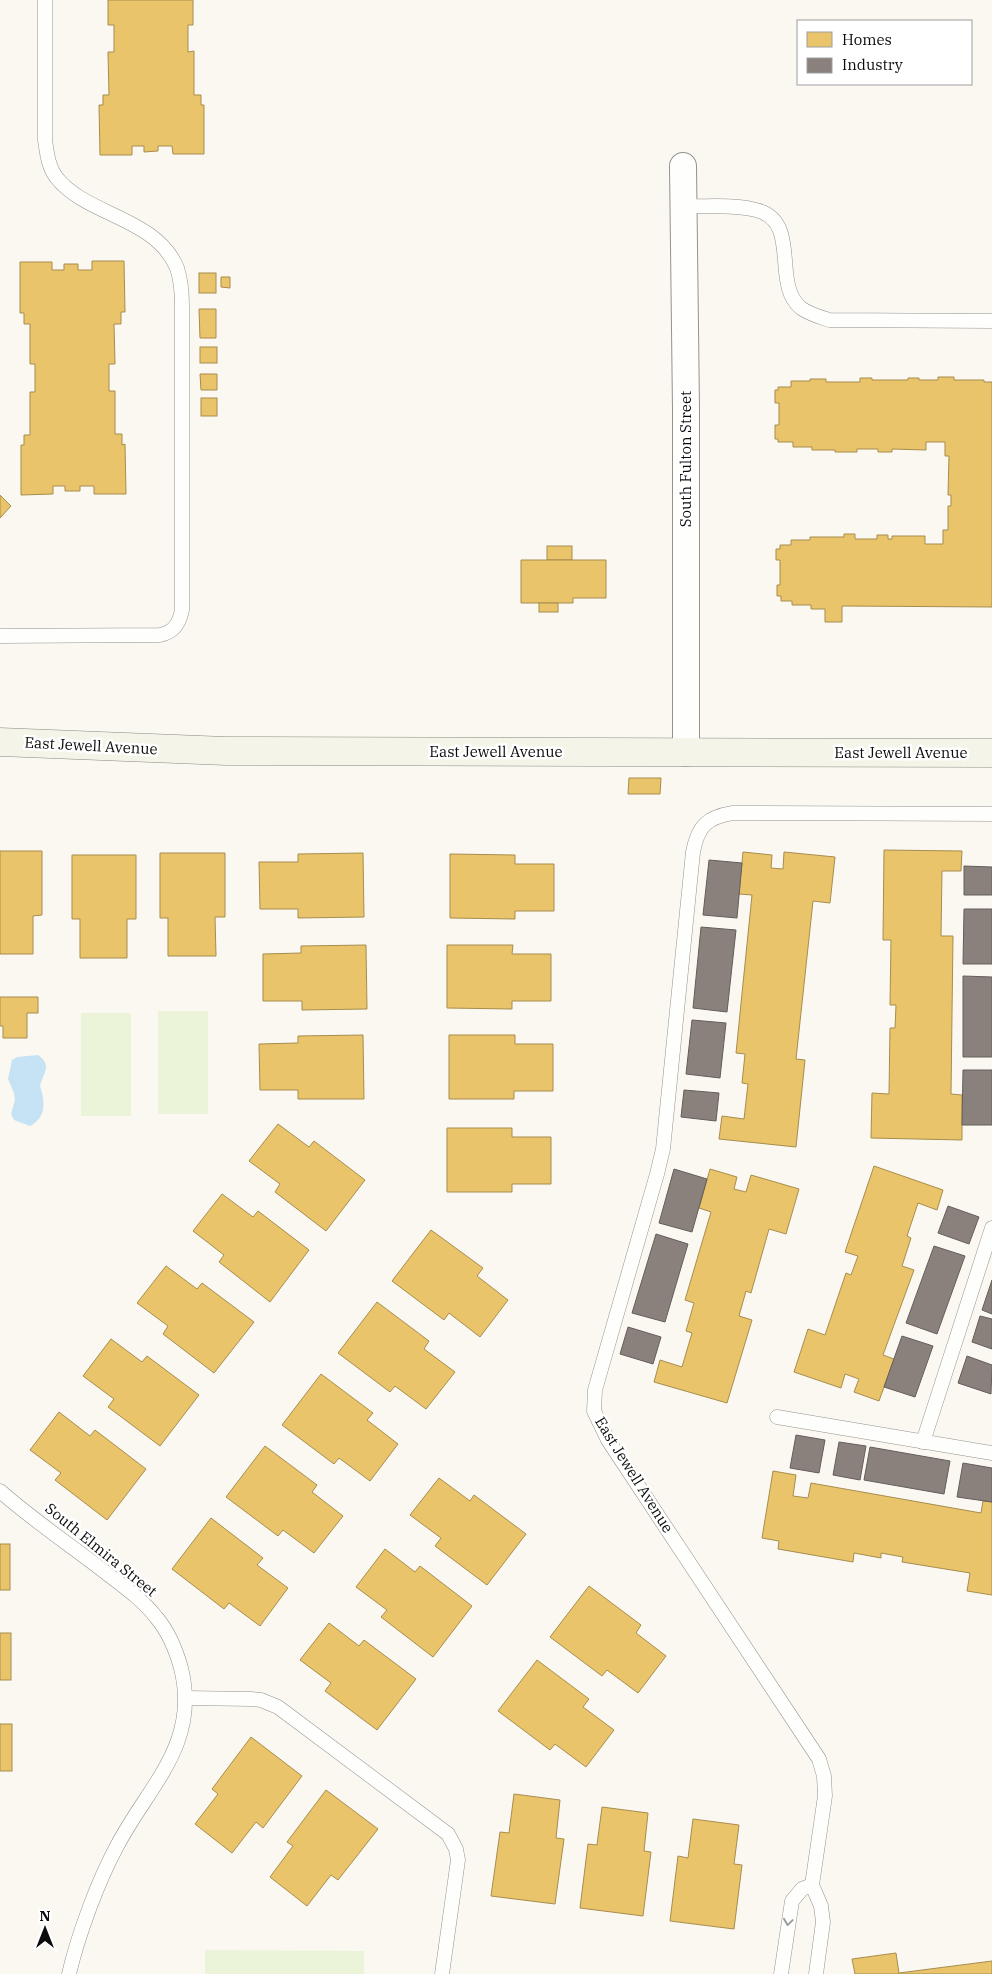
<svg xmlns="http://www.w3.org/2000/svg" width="992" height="1974" font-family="'IBM Plex Serif',serif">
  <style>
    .pitch { fill: #ebf4d9 }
    .water { fill: #c6e2f5 }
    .homes { fill: #e9c46a; stroke: #a78d4e }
    .industry { fill: #8a817c; stroke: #645e5a }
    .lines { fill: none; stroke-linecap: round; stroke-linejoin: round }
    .lane-casing { stroke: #93928f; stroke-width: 15 }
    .street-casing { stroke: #93928f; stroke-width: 28 }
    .secondary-casing { stroke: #8a8985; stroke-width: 29 }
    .lane { stroke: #fefefd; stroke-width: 14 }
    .street { stroke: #fefefd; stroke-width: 26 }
    .secondary { stroke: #f4f4e8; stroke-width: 28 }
    .oneway { stroke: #9d9d9d }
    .labels { text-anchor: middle; stroke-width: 5; stroke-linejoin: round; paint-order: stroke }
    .street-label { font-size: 15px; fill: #0c0c0c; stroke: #fff }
  </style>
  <rect width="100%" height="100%" fill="#faf8f0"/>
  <!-- pitch -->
  <g class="pitch">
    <rect x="158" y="1011" width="50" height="103"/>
    <rect x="81" y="1013" width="50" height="103"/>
    <polygon points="205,1950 364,1951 364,1974 205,1974"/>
  </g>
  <!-- water -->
  <path class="water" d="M38,1055C53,1066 43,1073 40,1086C45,1101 47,1117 30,1126L14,1120L11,1114L15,1100L14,1093L8,1079L12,1060L17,1057Z"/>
  <!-- homes -->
  <g class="homes">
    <polygon points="108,0 193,0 193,25 188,25 188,52 194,51 194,95 201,95 201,105 204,105 204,154 173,154 172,146 158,146 158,151 144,152 144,146 132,146 132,155 100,155 99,105 103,105 103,95 109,95 108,52 114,52 114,25 108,25"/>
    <polygon points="92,261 124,261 125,312 121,312 121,324 114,324 115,364 109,364 109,391 115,391 115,434 122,434 122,445 125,444 126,494 94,494 94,486 80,486 80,491 65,491 65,486 53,486 53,494 21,495 21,445 24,445 24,435 30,435 30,392 35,392 35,364 30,364 30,324 24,324 24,313 20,313 20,262 52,262 52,270 64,270 64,264 78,264 78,270 92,270"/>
    <rect x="199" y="273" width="17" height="20"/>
    <polygon points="221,277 230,277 230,288 221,287"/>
    <polygon points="199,309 216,309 216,338 200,338"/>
    <rect x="200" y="347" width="17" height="16"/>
    <polygon points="200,374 217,374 217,390 201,390"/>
    <polygon points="938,377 954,377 954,380 984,380 984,382 992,382 992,607 842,606 842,622 825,622 825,609 811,609 811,605 792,605 792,601 781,601 781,596 777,596 777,585 780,585 780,560 776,560 776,549 780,549 780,545 791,545 791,540 810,540 810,537 844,537 844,534 855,534 855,539 877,539 877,535 888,535 888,539 892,539 892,536 925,536 925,544 943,544 943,530 948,530 948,506 951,506 951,495 948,495 949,456 945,456 945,442 926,442 926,450 892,449 892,452 878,452 878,449 857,449 857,452 835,452 835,450 812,450 812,447 793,447 793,442 778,442 778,439 775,439 775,425 779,425 779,403 775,403 775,390 778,390 778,387 791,387 791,381 810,381 810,379 826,379 826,382 860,382 860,378 872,378 872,380 908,380 908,378 919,378 919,380 938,380"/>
    <rect x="201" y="398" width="16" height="18"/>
    <polygon points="0,495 11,506 0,518"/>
    <rect x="547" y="546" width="25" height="14"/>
    <polygon points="521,560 606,560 606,598 573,598 573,603 521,603"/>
    <rect x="539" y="603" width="19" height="9"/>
    <polygon points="629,778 661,778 660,794 628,794"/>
    <polygon points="884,850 962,851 961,871 942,871 941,936 953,936 951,1094 962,1095 962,1140 871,1138 872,1093 889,1094 890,1028 895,1028 896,1005 890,1005 891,940 883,940"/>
    <polygon points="0,851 42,851 42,915 33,916 33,954 0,954"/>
    <polygon points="743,852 772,855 771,868 783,869 784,852 835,857 830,903 813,901 796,1059 805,1060 796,1147 719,1139 722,1116 744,1119 748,1084 742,1083 745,1054 736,1053 752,895 739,894"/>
    <polygon points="160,853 225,853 225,917 215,917 216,956 168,956 168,918 160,918"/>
    <polygon points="363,853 364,917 298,918 298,909 260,909 259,862 298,862 298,854"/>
    <polygon points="450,854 515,855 515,864 554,864 554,911 515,911 515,919 450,918"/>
    <polygon points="72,855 136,855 136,919 127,919 127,958 80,958 80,919 72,919"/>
    <polygon points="366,945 367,1009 302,1010 302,1001 263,1001 263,954 301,953 301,946"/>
    <polygon points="447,945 513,945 512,954 551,954 551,1001 512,1001 512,1009 447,1008"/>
    <polygon points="0,997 38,997 38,1013 27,1013 27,1038 3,1038 3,1026 0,1026"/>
    <polygon points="363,1035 364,1099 298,1099 298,1090 260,1090 259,1044 298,1043 298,1036"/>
    <polygon points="449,1035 515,1035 515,1044 553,1044 553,1091 514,1091 514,1099 449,1099"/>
    <polygon points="278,1124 309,1147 314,1141 365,1180 326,1231 275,1192 280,1184 249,1161"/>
    <polygon points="447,1128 512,1128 512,1137 551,1137 551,1184 512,1184 512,1192 447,1192"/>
    <polygon points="874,1166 943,1190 937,1210 918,1203 907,1236 911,1238 902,1266 914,1270 883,1355 894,1359 879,1401 854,1392 859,1379 845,1374 841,1388 794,1372 808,1329 825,1335 846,1273 851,1275 858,1256 845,1252"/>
    <polygon points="710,1169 737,1177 734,1189 746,1192 751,1175 799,1189 786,1234 769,1229 751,1293 746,1291 739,1316 752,1320 727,1403 654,1382 660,1360 682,1367 692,1333 686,1331 694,1303 685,1300 711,1212 699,1208"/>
    <polygon points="222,1194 253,1217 258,1211 309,1250 270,1302 219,1262 224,1255 193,1231"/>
    <polygon points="431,1230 483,1268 477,1276 508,1300 480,1337 449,1313 444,1320 392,1281"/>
    <polygon points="166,1266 197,1289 202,1283 254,1322 214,1373 163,1334 168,1326 137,1303"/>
    <polygon points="377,1302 429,1341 424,1349 455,1372 426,1409 395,1386 390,1392 338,1353"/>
    <polygon points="111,1339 142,1362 147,1356 199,1395 160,1446 108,1407 114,1399 83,1376"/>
    <polygon points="321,1374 373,1413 367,1420 398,1444 370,1481 339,1458 334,1464 282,1425"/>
    <polygon points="59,1412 90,1436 95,1430 146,1469 107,1520 55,1480 61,1473 30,1450"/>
    <polygon points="265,1446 317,1485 312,1492 343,1516 314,1553 283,1530 278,1536 226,1497"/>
    <polygon points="773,1471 796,1475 793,1496 808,1498 811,1483 981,1513 983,1501 992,1502 992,1595 967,1591 970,1573 902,1562 903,1557 881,1553 881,1558 854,1553 853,1562 778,1549 779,1541 762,1538"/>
    <polygon points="439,1478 470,1501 474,1495 526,1534 487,1585 435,1546 441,1538 410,1515"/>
    <polygon points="211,1518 263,1558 257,1565 288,1588 260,1626 229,1603 224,1609 172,1569"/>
    <rect x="0" y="1544" width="10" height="46"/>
    <polygon points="385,1549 415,1572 420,1566 472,1606 433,1657 381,1617 387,1610 356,1587"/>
    <polygon points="589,1586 641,1625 636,1633 666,1656 638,1693 607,1670 602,1676 550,1637"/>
    <polygon points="329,1623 359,1646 364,1640 416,1679 377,1730 325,1691 331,1683 300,1660"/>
    <rect x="0" y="1633" width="11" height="47"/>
    <polygon points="537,1660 589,1699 583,1707 614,1730 586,1767 555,1744 550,1750 498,1711"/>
    <rect x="0" y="1724" width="12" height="47"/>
    <polygon points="251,1737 302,1776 263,1828 256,1822 232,1853 195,1824 218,1794 212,1789"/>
    <polygon points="326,1790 378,1829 338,1880 331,1875 307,1906 270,1877 293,1846 287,1842"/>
    <polygon points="514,1794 560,1800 556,1838 564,1839 555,1904 491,1896 500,1832 509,1833"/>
    <polygon points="602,1807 648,1813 644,1851 651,1852 643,1916 580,1908 588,1844 597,1845"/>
    <polygon points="693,1819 739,1825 734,1864 742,1865 734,1929 670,1921 678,1856 688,1858"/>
    <polygon points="896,1953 899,1973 992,1961 992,1974 855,1974 852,1959"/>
  </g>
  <!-- industry -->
  <g class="industry">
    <polygon points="709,860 742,863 737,918 703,915"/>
    <polygon points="964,866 992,867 992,895 964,895"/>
    <polygon points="964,909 992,909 992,964 963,964"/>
    <polygon points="701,927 736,930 727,1012 693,1008"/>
    <polygon points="963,976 992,977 992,1057 963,1057"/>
    <polygon points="692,1020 726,1023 720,1078 686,1074"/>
    <polygon points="963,1070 992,1070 992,1125 962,1125"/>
    <polygon points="684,1090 719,1093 716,1121 681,1117"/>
    <polygon points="674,1169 707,1179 692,1232 659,1223"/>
    <polygon points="948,1206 979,1217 969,1244 938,1233"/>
    <polygon points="656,1234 688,1244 665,1322 632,1313"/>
    <polygon points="934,1246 965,1256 937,1334 906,1323"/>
    <polygon points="992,1280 992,1314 982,1310"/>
    <polygon points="980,1316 992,1319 992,1349 972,1342"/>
    <polygon points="628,1327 661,1337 653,1364 620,1354"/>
    <polygon points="902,1336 933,1346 915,1397 884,1387"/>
    <polygon points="967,1356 992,1365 991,1394 958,1383"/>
    <polygon points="796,1435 825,1440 819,1473 790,1468"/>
    <polygon points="839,1442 866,1446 860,1480 833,1475"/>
    <polygon points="870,1447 950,1461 944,1494 864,1480"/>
    <polygon points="963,1463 992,1468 992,1502 957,1497"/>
  </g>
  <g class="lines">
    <defs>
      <g id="lane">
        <path d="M684,206C706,207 735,204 756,210C802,221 771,284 801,308C809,314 820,317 829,320L992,321"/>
        <path d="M0,636L160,635C174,632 179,624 182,610V306C182,293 181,280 177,268C156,217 86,216 56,177C48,166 47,153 45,140V0"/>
        <polyline points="777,1417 992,1453"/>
        <polyline points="923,1442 992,1228"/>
        <path d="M0,1491C33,1520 70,1545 105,1572C123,1586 142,1599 156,1617C168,1631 176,1650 181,1668C200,1744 149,1785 117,1846C98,1881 78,1935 69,1974"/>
        <polyline points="186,1698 251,1699 261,1700 278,1707 448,1834 456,1849 458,1860 442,1974"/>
        <polyline points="781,1974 792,1901 802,1889 812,1885"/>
        <path d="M816,1974L823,1922L821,1906L812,1885L825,1796L824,1776L819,1759L608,1440L594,1411L595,1390L657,1174L663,1149L693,852C698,826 707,817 733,813L992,814"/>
      </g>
      <polyline id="street" points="683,166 686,409 686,753"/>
      <polyline id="secondary" points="0,742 226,751 992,753"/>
    </defs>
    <!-- lane casing -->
    <use href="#lane" class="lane-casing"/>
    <!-- street casing -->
    <use href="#street" class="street-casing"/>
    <!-- secondary casing -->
    <use href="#secondary" class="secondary-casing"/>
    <!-- lane -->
    <use href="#lane" class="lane"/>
    <!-- street -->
    <use href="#street" class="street"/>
    <!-- secondary -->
    <use href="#secondary" class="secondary"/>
  </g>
  <!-- one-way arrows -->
  <defs><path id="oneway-chevron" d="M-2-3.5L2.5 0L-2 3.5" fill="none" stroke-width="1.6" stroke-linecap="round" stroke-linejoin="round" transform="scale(1.25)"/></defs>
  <use class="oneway" href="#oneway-chevron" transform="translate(788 1922) rotate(98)"/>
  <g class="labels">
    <!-- street labels -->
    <g class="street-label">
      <text transform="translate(686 459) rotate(-90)" y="5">South Fulton Street</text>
      <text transform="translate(91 746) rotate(3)" y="5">East Jewell Avenue</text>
      <text x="496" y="757">East Jewell Avenue</text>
      <text x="901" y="758">East Jewell Avenue</text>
      <text transform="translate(634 1475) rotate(58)" y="5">East Jewell Avenue</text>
      <text transform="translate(101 1550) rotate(39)" y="5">South Elmira Street</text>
    </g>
  </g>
  <!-- legend -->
  <rect x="797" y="20" width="175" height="65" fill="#ffffff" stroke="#9e9e9e"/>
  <rect x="807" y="32" width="25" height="15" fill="#e9c46a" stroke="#9e9e9e"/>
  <text x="842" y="45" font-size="15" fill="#0c0c0c">Homes</text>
  <rect x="807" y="58" width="25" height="15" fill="#8a817c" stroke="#9e9e9e"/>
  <text x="842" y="70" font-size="15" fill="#0c0c0c">Industry</text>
  <!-- north arrow -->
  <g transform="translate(45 1929)" stroke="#ffffff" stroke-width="4" paint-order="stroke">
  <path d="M0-4L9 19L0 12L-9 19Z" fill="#0c0c0c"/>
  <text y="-8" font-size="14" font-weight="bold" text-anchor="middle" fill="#0c0c0c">N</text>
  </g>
</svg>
